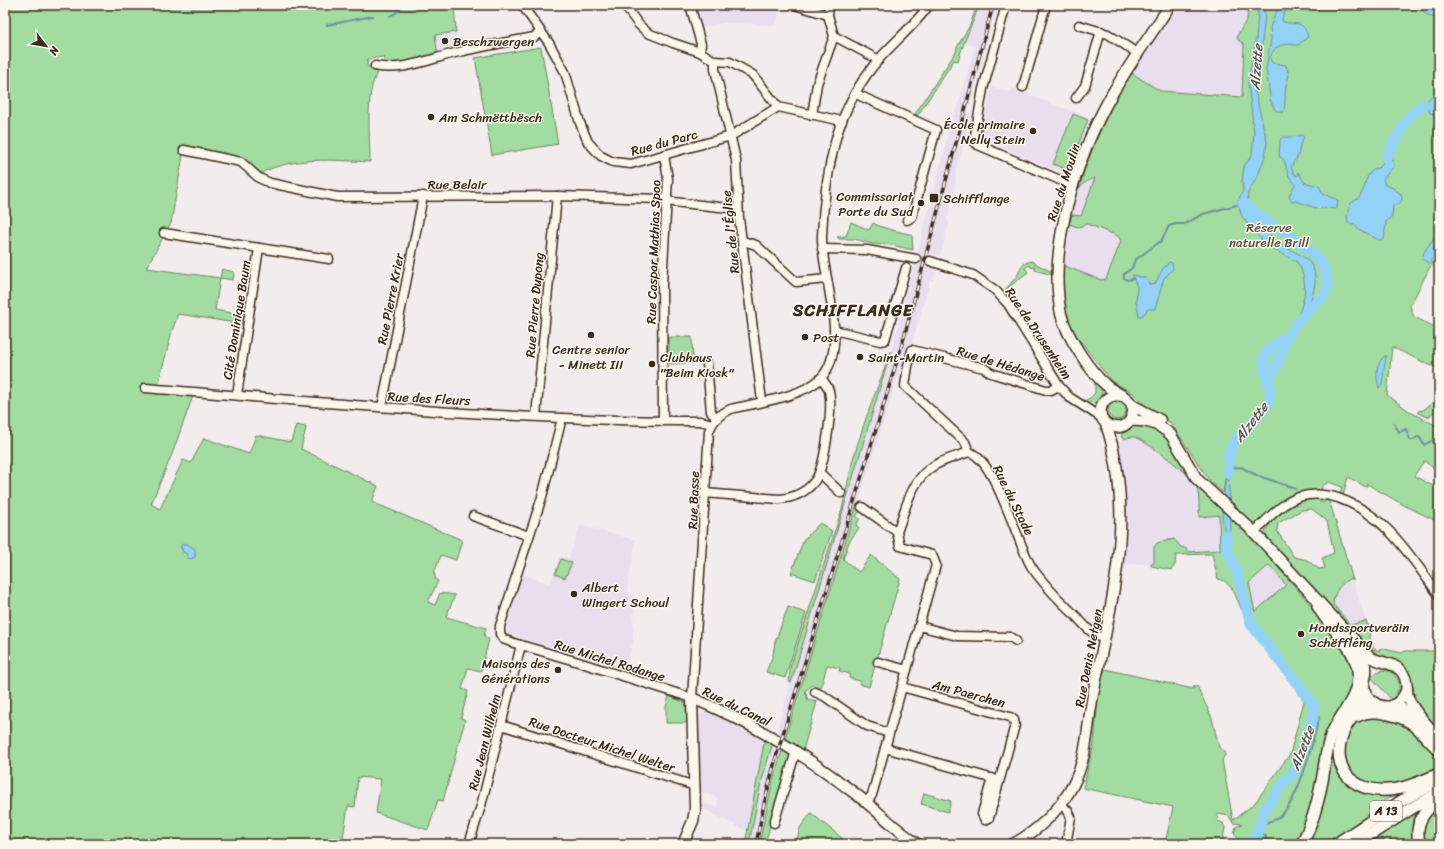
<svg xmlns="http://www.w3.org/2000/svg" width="1444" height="849" font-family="Sriracha,sans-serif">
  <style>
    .built { fill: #e9deee }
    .green { fill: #a2dca1; stroke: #6e8360; fill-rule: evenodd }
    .water { fill: #93d2f4; stroke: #708f9e }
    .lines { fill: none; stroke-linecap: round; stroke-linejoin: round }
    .stream { stroke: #708f9e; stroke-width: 2 }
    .river { stroke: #93d2f4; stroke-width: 11 }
    .minor-tunnel { stroke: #cec5c4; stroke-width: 8; stroke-dasharray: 8 4; stroke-linecap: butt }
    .minor-casing { stroke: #3b2a1e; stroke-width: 11 }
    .major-casing { stroke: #3b2a1e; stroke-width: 13 }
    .highway-casing { stroke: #3b2a1e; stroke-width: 14 }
    .minor { stroke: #fbf7ec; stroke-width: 8 }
    .major { stroke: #fbf7ec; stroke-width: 10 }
    .highway { stroke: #fbf7ec; stroke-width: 11 }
    .rail-casing { stroke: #3b2a1e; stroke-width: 3.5 }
    .rail { stroke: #fbf7ec; stroke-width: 2; stroke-dasharray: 6; stroke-linecap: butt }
    .poi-dot { fill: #3b2a1e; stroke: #fbf7ec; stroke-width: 1.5 }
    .labels { text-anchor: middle; stroke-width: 3; stroke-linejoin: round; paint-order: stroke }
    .shield { fill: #fbf7ec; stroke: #75685c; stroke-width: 1 }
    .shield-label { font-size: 12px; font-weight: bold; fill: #3b2a1e }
    .poi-label { font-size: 13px; fill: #3b2a1e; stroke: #fbf7ec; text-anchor: start }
    .street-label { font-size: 13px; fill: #3b2a1e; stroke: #fbf7ec }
    .park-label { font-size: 13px; fill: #55563f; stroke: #fbf7ec }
    .water-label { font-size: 14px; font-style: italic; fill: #515454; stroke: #fbf7ec }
    .district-label { font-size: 17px; font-weight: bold; letter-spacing: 1px; fill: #3b2a1e; stroke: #fbf7ec }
  </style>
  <rect width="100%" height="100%" fill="#f3eced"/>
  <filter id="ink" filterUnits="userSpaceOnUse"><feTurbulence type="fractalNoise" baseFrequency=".025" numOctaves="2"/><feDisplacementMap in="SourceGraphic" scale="8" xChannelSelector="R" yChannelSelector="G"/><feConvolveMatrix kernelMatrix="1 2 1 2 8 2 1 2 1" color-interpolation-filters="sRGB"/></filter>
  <g filter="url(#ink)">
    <!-- built -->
    <g class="built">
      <polygon points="695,5 781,5 776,26 741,23 723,23 702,28"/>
      <polygon points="979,5 997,5 968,112 972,113 956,172 955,190 947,220 949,223 940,256 932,254 928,267 936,269 933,281 930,280 912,344 908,343 785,738 776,732 896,333 954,113 957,109 975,46 963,42 972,26"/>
      <polygon points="1176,5 1248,5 1247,19 1237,36 1244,44 1243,98 1160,91 1130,72"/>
      <polygon points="456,32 458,52 438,58 435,35"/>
      <polygon points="992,87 1009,92 1014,88 1057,106 1090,117 1067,175 982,139 980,137"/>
      <polygon points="1099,176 1121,241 1106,279 1101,280 1062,265 1066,234 1079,188 1087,181"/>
      <polygon points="1129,437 1139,439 1166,457 1195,482 1197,490 1219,515 1220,550 1154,553 1154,563 1119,565 1113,448 1118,447 1120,442"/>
      <polygon points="580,525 636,540 627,590 634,598 633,642 624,671 506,633 508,622 523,574 550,584 561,556 569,558"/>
      <polygon points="1269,565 1287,585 1255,612 1249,583"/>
      <polygon points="1351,578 1353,580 1366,621 1350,625 1333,604 1334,597 1340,585"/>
      <polygon points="705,711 709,711 765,738 747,831 701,808 701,804 717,806 718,798 701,792 698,716"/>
      <polygon points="773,742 783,748 773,780 759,844 749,844 760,787"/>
    </g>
    <!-- green -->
    <g class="green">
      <path d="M5,5H454L456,32L435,35L438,58L387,68L383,57L368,59L367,65L377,73C365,95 370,136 370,162C332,160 294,156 259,174L251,166L252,162H241L184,150L171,223L146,268L220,278L215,310L243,315L242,324L178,314L172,331L156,393L193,396L172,454L151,504L160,509L183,460L191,463L204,438L249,454L256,435L291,442L296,425L306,427L301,449L378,486L372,502L462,540L456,560L441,555L434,573L436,580L438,581L428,602L435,605L440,593L455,595L446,617L486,628L484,636L489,639L481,671L468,668L462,689L468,691L461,718L465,720L443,801L438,800L428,830L376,813L381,779L358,777L355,807L348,806L342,844H5ZM187,544L194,549L195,557L183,552L181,547Z"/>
      <path d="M977,5H979C973,24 963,42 958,61L954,60L918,115L915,114L957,50L956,49L970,25Z"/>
      <path d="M1248,5H1439V256L1430,267L1410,306L1414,317L1439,329V368L1427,364L1392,347L1387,395L1412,413L1439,427V469H1435L1424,461L1414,476L1439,489V522L1409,508L1367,484L1366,487L1348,477L1343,495L1340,494L1342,487L1329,482L1322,486L1321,491L1298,493L1260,522C1250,526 1243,516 1237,510L1238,508L1229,499L1228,461L1223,493L1210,481L1171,423L1150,411L1133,393L1112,382L1072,330L1066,315L1063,297L1062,265L1101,280L1106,279L1121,241L1118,236L1087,224L1078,227L1069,224L1072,215L1081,216L1095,178L1087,181L1079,188C1091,147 1109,110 1130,72L1160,91L1242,97L1244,44L1238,40L1237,36L1247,19Z"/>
      <polygon points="541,47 558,144 492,155 475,58"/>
      <polygon points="1073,114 1088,120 1068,170 1053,164"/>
      <path d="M851,222L869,230L873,223C886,230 899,231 912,235L913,250L891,245L872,244L855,239H839L837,237L846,236Z"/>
      <polygon points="1031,261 1050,271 1052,275 1035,270 1035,266 1032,268 1029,265 1025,268 1028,272 1005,290 1017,276 1023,264"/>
      <polygon points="222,269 234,272 233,280 220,278"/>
      <polygon points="669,337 692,337 693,363 669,364"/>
      <polygon points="891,351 791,683 789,682 790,668 842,509 853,459 866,418"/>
      <polygon points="1095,381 1102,390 1101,399 1095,403 1084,401 1090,398 1095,393"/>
      <path d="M1439,398C1439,408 1435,412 1428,417L1418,413V411L1423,410Z"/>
      <circle cx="1117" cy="411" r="9"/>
      <path d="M1140,423L1164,432L1195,482L1223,510L1227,547L1229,517L1263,550L1316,611L1345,650L1352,665L1354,682L1342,711L1311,812L1298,844H1256L1255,838L1252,844H1242L1234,833L1236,827L1242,824L1233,823L1229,816L1218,814L1217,821L1223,823L1225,828L1222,844H1165L1173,807L1083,788L1094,744L1099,685L1105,669L1193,689L1194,686H1197L1212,718L1219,747L1226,753L1222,760L1233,820L1254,804L1290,754L1304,701L1249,626L1233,590L1225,581L1218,579L1212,554L1176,555L1175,565L1171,570L1151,566V563H1154V547L1157,543L1174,539L1181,547L1187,549V552L1220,550L1219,515L1199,517C1199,506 1200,492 1195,483C1190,474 1143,438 1133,437C1130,437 1127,438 1124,439L1122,438L1121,436L1126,429ZM1269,565L1286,585L1255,612L1249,583Z"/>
      <path d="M1309,499H1320V502L1323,503L1325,499L1330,503L1353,580L1351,578C1340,583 1334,593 1333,604L1350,625L1366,621L1368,626L1370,625L1369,638L1374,649L1379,651L1380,648L1402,653L1405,651H1439V731L1424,714L1415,698L1411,677L1404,666L1396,660L1379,656L1370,650L1330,605L1317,595L1270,544L1271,542L1265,533C1269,518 1295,502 1309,499ZM1312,509L1327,521L1334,553L1322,558L1325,568L1319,569L1307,560L1294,557L1277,531L1278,523L1302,510Z"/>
      <polygon points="857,504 861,510 856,516 860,519 856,525 859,528 849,542 843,559 859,572 871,555 900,579 869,687 859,684 860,681 849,678 850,674 839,671 840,668 827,665 821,687 812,685 805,691 808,700 817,702 803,750 785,738"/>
      <polygon points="820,523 832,531 815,581 791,573 804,539"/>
      <polygon points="561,559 572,563 565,578 555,574"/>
      <polygon points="788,607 806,613 785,678 766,672 773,655 775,642"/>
      <path d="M1382,670C1394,671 1400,678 1399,689L1392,700L1371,677Z"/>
      <polygon points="669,696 686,703 687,723 666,723 666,707"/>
      <path d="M1362,716L1397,717L1435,751L1433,753L1439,759V769C1422,775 1402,787 1383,786C1378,785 1370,785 1365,783C1343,772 1336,742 1352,723C1354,720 1359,718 1362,716Z"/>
      <polygon points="765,738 773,742 760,787 749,844 745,844"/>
      <polygon points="1333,743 1335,743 1345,776 1388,793 1389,798 1373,808 1371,813 1326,844 1306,844"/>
      <polygon points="783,748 790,754 765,844 759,844 773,780"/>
      <polygon points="924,793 951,801 948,812 921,804"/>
      <polygon points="1439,804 1438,844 1423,844 1423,824"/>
      <polygon points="1416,812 1419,816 1416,844 1371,844 1370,841"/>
      <polygon points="811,813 848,843 848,844 796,844 800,828"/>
    </g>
    <!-- water -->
    <g class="water">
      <path d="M1256,5H1261L1265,14L1261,51L1254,87L1267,142L1265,156L1259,173L1248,193L1247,203L1261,227L1271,235L1273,242C1284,248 1304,253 1311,264C1326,286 1297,329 1283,345L1272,344C1276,342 1282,339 1285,336C1301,317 1313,285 1297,262L1269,247L1254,232L1241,215L1238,201L1243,191L1242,182L1244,166L1252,155L1254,132L1248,83L1256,39L1258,14Z"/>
      <path d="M1279,5H1289L1283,15L1282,21C1293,27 1303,17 1308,37L1298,45C1284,44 1275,43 1270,58L1272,63L1286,65L1289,76C1282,89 1288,104 1282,113L1275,110L1271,102L1266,69L1271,39L1270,27Z"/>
      <polygon points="1424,5 1432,5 1439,9 1439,20 1426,14 1422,10"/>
      <polygon points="1439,92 1439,109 1434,114 1430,113 1428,108 1424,105 1432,95"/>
      <polygon points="1301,135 1304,137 1300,145 1298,156 1291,167 1294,174 1297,176 1298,172 1304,182 1319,186 1323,194 1338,200 1337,208 1335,209 1322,207 1319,209 1296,201 1292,202 1289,196 1295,184 1289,176 1284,160 1279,156 1280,140 1283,137 1293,137"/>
      <path d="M1386,158L1393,161L1394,166L1383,179L1385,185L1393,188L1401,194L1402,200L1398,205H1393L1392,216L1386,222L1384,240H1379L1360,230L1354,224L1348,223L1347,216L1350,204C1353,201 1358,200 1360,196C1367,185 1364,171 1380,167Z"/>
      <polygon points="1437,234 1439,234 1439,251 1429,263 1422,259 1424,252"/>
      <polygon points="1169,262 1172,263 1173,269 1164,278 1155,309 1148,309 1142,316 1139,316 1136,301 1137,287 1132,275 1146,278 1150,285 1155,284 1162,270"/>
      <path d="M1386,355L1382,384L1379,388C1375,376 1376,362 1386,355Z"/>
      <polygon points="1228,458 1230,527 1227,550 1222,514"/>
      <polygon points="182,544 187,544 195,549 195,557 191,559 188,558 187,554 183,552 181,547"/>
    </g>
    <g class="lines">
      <!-- stream -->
      <g class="stream">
        <polyline points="390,16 399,11"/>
        <polyline points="327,25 373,16"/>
        <polyline points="1133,279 1127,280 1124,278 1124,274 1132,268 1135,260 1161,241 1169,226 1176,224 1184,224 1203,214 1240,204"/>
        <polyline points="1394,423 1399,432 1406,429 1410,440 1413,440 1419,436 1424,445 1433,440 1439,453"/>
        <polyline points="1228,468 1241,467 1256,475 1296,489"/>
        <path d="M1261,824C1266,822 1274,821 1278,818C1299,803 1312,743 1319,718L1314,705"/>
        <polyline points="1258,833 1266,836 1265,844"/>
      </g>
      <!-- river -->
      <g class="river">
        <path d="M1386,158C1396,141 1406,114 1424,105"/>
        <path d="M1243,203C1265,226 1333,250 1327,287C1326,291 1325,295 1322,298C1321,300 1319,300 1317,301C1310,307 1304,317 1296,324"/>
        <path d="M1268,380C1258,358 1265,347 1285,339"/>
        <path d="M1228,472C1228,463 1228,452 1233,444C1245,422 1279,411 1268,380L1277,366L1286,338L1291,332"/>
        <polyline points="1226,535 1227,550 1236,569 1251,624 1314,705 1313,718 1295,771 1283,784 1264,811 1258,833 1252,844"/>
      </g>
      <!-- minor-tunnel -->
      <polyline class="minor-tunnel" points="916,259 930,261"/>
      <defs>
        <g id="minor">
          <polyline points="522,5 549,43 565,72 580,123 588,142 601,156 613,162 631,164 731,136 778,107"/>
          <polyline points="624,5 639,25 648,33 673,43 700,52 715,61 730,62 753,75 778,107 842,121"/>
          <polyline points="690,5 701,44 700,52"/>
          <polyline points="795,5 828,15"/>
          <polyline points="829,5 828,15 834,36 879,60"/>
          <polyline points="1006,5 983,89 974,141 978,145 1074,186"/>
          <polyline points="1079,25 1108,34 1137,53"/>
          <polyline points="715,61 715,69 736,160 739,218 762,401"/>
          <path d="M375,66C403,72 432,58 459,52C484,46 509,42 534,37L541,32"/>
          <polyline points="1023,87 1046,5"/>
          <polyline points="856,94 936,130 912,217 907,220"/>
          <polyline points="1076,98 1085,86 1101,31"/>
          <polyline points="812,115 817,84 834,36"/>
          <polyline points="184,150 241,162 259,178 270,183 337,197 557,196 662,199 673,202 738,209"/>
          <polyline points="164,233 329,259"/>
          <polyline points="743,241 756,245 796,282 827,279"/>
          <polyline points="822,249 867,250 916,259"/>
          <polyline points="930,261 973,275 995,290 1008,304 1059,386 1069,397 1102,418"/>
          <polyline points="834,330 880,341 885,340 906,268"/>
          <polyline points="707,363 711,412 717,418"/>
          <path d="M145,388C329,403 515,421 700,421L712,424"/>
          <polyline points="237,395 259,248"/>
          <polyline points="382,407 423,196"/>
          <polyline points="536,416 557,196"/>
          <path d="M562,418L542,497L500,626V634L503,639L514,643L575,661L692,698L709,431C714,419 720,414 731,409C756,403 803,397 821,378C851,346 821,276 822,236C823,204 828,169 836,138C844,110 861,79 880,58C896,40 915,25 929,5"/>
          <polyline points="663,421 662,284 668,179 664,155"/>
          <polyline points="969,452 965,442 905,386 908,366 912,350 984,368 991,373 1046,390 1051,390 1059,386"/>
          <path d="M969,452C995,459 1017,542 1031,566C1043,584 1060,601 1076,616C1084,625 1092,635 1104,638"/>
          <polyline points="820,473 841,493"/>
          <path d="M704,493L779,499C793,498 805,493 814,482C825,469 833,408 829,391C828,386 824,382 821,378"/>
          <path d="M862,507L897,532C905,511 910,484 929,469C940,460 956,457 969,452"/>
          <polyline points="473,516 529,536"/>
          <path d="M1254,532C1267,520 1281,503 1299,497C1312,493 1325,494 1338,498C1387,515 1410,556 1439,595"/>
          <polyline points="919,626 957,636 1010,637 1016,641"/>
          <polyline points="878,662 907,670"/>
          <polyline points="902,687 1010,717 1014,720 1015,725 989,818 985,820 982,814 992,778"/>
          <polyline points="815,692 824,696 867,726 889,733"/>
          <polyline points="501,725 695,786"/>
          <polyline points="885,748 997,780"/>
          <polyline points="866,803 872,795 936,565 932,555 900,546 897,532"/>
          <polyline points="1061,804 1068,811 1071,817 1066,844"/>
          <polyline points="774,823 796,751"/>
          <polyline points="469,844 481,806 521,645"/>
        </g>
        <g id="major">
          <path d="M1122,396C1097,391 1093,425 1115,427C1127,429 1136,416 1132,405C1128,396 1116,393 1108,387C1090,372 1067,337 1061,314C1047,245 1078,154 1112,94C1130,63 1151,35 1170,5"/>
          <polyline points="1132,405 1160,420"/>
          <path d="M1130,421C1147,420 1158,423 1171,435L1197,479L1254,532L1370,657C1380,663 1393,662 1401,671C1409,679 1405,690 1409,700C1415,714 1429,726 1439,738"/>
          <path d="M1353,647C1358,653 1364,660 1366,668C1367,674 1364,680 1364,686C1365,699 1378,709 1391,706C1400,703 1404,697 1407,688"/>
          <polyline points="1394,705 1400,707 1417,721"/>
          <path d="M683,844L693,821L695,810L692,698C750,722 803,753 853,792C875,808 894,828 917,844"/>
          <path d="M1013,844C1038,831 1061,809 1074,783C1088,755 1087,725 1093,695C1111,601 1137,518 1106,424"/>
        </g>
        <g id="highway">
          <path d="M1374,703C1365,705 1360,709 1354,715C1331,741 1333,781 1371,789C1394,794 1419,783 1439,774"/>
          <polyline points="1351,708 1366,692"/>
          <path d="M1357,716C1366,711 1374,711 1384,713C1415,718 1418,730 1439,750"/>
          <path d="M1302,844C1312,824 1318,803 1322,781C1325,765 1326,748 1332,733C1342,712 1361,695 1358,670C1354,644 1329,628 1318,606"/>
          <polyline points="1336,844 1403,800 1439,781"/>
          <polyline points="1355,844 1412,808 1439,793"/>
          <path d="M1420,844C1413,825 1424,810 1439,800"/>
        </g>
      </defs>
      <!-- minor casing -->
      <use href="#minor" class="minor-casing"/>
      <!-- major casing -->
      <use href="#major" class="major-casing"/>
      <!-- highway casing -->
      <use href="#highway" class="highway-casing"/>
      <!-- minor -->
      <use href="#minor" class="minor"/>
      <!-- major -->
      <use href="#major" class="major"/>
      <!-- highway -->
      <use href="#highway" class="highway"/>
      <defs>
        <polyline id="rail" points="756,844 764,804 776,757 903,341 993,5"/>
      </defs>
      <!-- rail casing -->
      <use href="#rail" class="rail-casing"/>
      <!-- rail -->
      <use href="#rail" class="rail"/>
    </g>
  </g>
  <!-- markers -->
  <g class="poi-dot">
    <circle cx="445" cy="41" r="4"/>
    <circle cx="431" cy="117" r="4"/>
    <circle cx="1033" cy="131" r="4"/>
    <rect x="929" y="193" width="10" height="10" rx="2"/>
    <circle cx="921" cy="203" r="4"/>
    <circle cx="591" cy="335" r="4"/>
    <circle cx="805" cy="337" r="4"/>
    <circle cx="860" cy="357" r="4"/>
    <circle cx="652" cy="364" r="4"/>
    <circle cx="574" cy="594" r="4"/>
    <circle cx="1301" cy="634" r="4"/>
    <circle cx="558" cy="670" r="4"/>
  </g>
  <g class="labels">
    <!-- shield labels -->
    <rect class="shield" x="1370" y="801" width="32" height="20" rx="3"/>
    <g class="shield-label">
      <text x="1386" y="815">A 13</text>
    </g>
    <!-- poi labels -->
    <g class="poi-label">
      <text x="453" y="46">Beschzwergen</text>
      <text x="439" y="122">Am Schmëttbësch</text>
      <text x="1025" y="129" text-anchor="end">École primaire<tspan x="1025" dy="15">Nelly Stein</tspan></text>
      <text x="913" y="201" text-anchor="end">Commissariat<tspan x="913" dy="15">Porte du Sud</tspan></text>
      <text x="943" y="203">Schifflange</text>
      <text x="813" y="342">Post</text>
      <text x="591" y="354" text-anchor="middle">Centre senior<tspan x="591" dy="15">- Minett III</tspan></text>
      <text x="660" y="362">Clubhaus<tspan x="660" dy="15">"Beim Kiosk"</tspan></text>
      <text x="868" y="362">Saint-Martin</text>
      <text x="582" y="592">Albert<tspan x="582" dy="15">Wingert Schoul</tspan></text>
      <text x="1309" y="632">Hondssportveräin<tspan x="1309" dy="15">Schëffléng</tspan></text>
      <text x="550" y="668" text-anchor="end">Maisons des<tspan x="550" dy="15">Générations</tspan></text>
    </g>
    <!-- street labels -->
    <g class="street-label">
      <text transform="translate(664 142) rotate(-15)" y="5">Rue du Parc</text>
      <text transform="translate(1063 182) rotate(-72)" y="5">Rue du Moulin</text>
      <text x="457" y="189">Rue Belair</text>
      <text transform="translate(730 232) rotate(-96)" y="5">Rue de l'Église</text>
      <text transform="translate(653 252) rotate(-88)" y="5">Rue Caspar Mathias Spoo</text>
      <text transform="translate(390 299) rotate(-79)" y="5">Rue Pierre Krier</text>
      <text transform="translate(534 305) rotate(-85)" y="5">Rue Pierre Dupong</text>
      <text transform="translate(236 320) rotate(-81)" y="5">Cité Dominique Baum</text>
      <text transform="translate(1039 333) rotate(56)" y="5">Rue de Drusenheim</text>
      <text transform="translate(1001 363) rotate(17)" y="5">Rue de Hédange</text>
      <text transform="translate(429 398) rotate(3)" y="5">Rue des Fleurs</text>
      <text transform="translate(693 500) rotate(-88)" y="5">Rue Basse</text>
      <text transform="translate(1014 500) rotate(64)" y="5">Rue du Stade</text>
      <text transform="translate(1088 658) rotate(-79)" y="5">Rue Denis Netgen</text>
      <text transform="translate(610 660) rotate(17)" y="5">Rue Michel Rodange</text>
      <text transform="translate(969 693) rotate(15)" y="5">Am Paerchen</text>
      <text transform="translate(737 706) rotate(26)" y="5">Rue du Canal</text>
      <text transform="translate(484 742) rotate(-76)" y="5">Rue Jean Wilhelm</text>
      <text transform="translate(602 744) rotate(18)" y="5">Rue Docteur Michel Welter</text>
    </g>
    <!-- park labels -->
    <g class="park-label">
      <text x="1269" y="232">Réserve<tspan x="1269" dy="15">naturelle Brill</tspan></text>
    </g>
    <!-- water labels -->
    <g class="water-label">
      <text transform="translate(1256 67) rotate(-86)" y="5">Alzette</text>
      <text transform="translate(1251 422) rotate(-52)" y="5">Alzette</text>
      <text transform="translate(1302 748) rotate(-69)" y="5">Alzette</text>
    </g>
    <!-- district labels -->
    <g class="district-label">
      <text x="853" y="316">SCHIFFLANGE</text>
    </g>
  </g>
  <!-- margin -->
  <rect width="1444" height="849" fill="none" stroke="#fbf7ec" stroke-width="20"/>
  <rect x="10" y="10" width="1424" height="829" fill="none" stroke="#3b2a1e" stroke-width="1.5" filter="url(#ink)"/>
  <!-- north arrow -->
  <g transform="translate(46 46) rotate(121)" stroke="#fbf7ec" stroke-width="3" paint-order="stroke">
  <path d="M0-3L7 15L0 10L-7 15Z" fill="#3b2a1e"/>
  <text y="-6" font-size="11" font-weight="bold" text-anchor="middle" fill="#3b2a1e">N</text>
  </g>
</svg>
